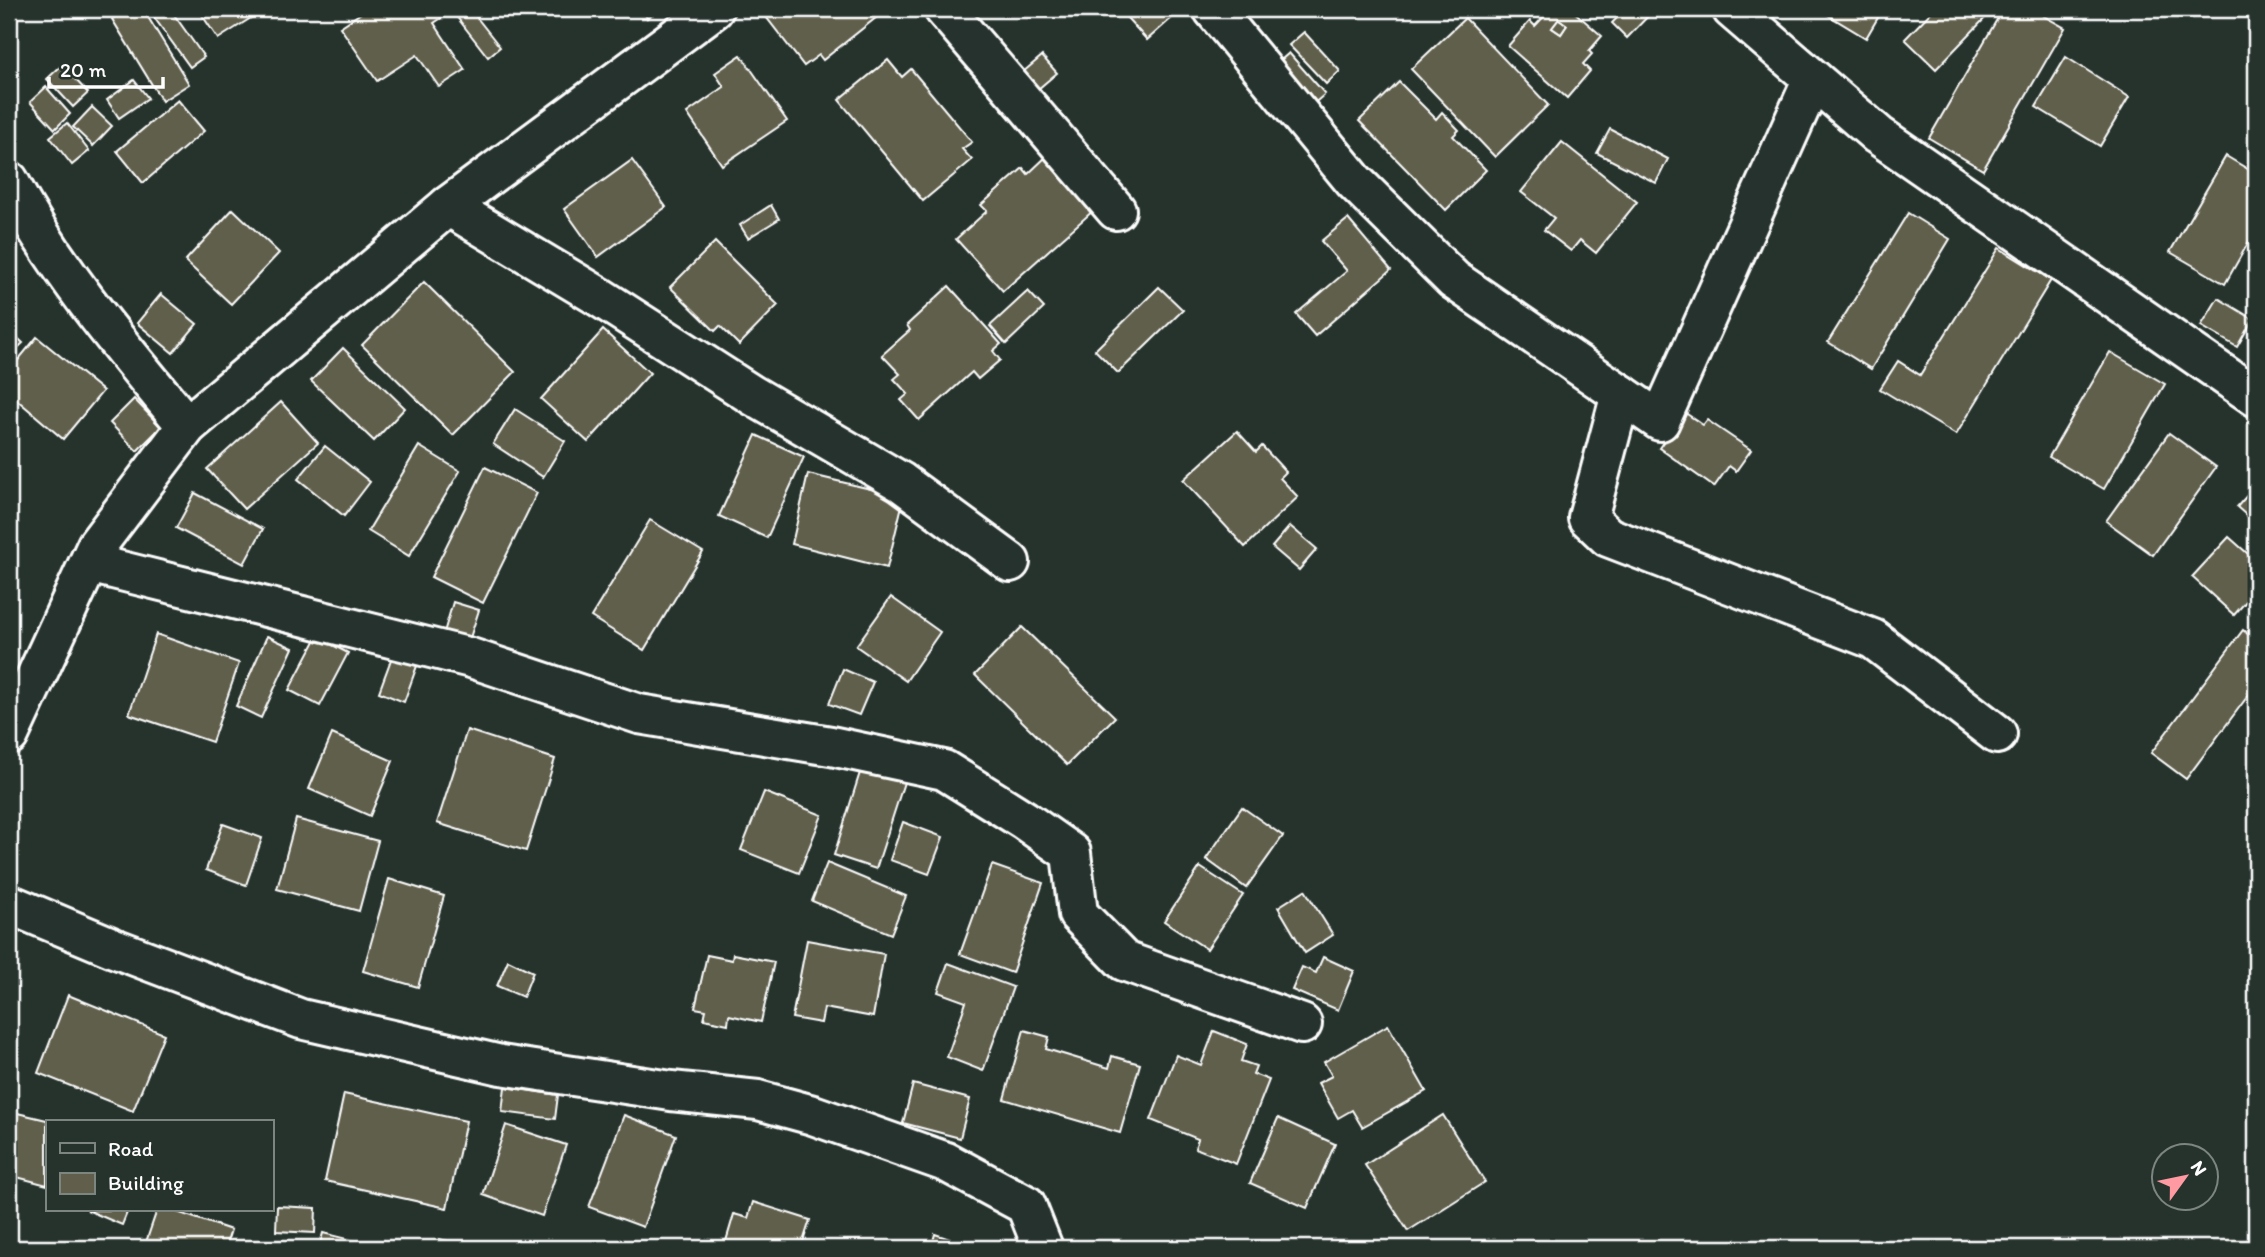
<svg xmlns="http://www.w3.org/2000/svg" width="2265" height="1257" font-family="Itim,sans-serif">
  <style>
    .building { fill: #615e4b; stroke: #fff; stroke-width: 2; fill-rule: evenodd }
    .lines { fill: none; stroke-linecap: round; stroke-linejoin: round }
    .minor-casing { stroke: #fff; stroke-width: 44 }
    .minor { stroke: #26332d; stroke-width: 38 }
  </style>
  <rect width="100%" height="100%" fill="#26332d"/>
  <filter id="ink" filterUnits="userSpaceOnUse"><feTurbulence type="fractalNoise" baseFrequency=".0143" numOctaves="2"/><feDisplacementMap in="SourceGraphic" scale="14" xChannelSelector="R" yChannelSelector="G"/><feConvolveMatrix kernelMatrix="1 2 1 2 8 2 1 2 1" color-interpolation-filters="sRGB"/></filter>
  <g filter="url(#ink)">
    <!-- building -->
    <g class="building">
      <polygon points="128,9 143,9 189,84 162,101 112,19"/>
      <polygon points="148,9 170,9 204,57 190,67"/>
      <polygon points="198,9 265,9 218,39"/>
      <polygon points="367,9 455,9 434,23 465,70 439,87 417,55 377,81 340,27"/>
      <polygon points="464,9 470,9 500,47 488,57 456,16"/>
      <polygon points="642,9 661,9 647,18"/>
      <polygon points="760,9 887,9 823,60 819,55 804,66"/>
      <polygon points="1119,9 1182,9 1147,40"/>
      <path d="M1551,9H1571L1602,36L1589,51L1592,54L1583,64L1590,71L1567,98L1508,46L1530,21L1535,26ZM1559,19L1567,25L1561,34L1552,28Z"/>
      <polygon points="1626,9 1649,9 1652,12 1627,38 1612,23"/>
      <polygon points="1818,9 1883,9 1866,38"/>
      <polygon points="1934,9 1982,9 1988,15 1936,69 1905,39"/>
      <polygon points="2003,9 2031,9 2065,28 1983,170 1929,138"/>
      <polygon points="1465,18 1548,105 1495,157 1411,69"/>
      <polygon points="1559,19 1567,25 1561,34 1552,28"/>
      <polygon points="1304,32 1340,71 1326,84 1289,45"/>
      <polygon points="1289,53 1325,94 1302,114 1266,73"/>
      <polygon points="741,55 787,121 722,165 687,113 724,87 715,73"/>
      <polygon points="1042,56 1057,73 1038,89 1023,72"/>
      <polygon points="2066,57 2129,97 2100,146 2036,107"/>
      <polygon points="888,60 902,77 911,69 972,142 962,149 972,160 923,201 839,100"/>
      <polygon points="62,65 88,93 73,107 47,79"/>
      <polygon points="134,80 148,98 119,118 107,100"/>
      <polygon points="1399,82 1436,119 1442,112 1459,130 1453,136 1486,170 1446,210 1359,121"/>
      <polygon points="46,87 70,114 55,129 30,102"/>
      <polygon points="178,100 204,131 143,183 117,151"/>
      <polygon points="92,107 112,126 93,146 73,127"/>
      <polygon points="67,123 89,151 72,165 50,137"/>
      <polygon points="1610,129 1668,159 1656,183 1597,153"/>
      <polygon points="1562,142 1637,202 1596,253 1580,240 1571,251 1544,230 1554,218 1521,192"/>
      <polygon points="1047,156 1094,210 1003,291 956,239 987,211 981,205 1023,168 1028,174"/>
      <polygon points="2226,156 2256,174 2256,229 2225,284 2170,252"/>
      <polygon points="632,160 666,207 598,257 564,209"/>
      <polygon points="771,205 779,219 748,238 740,225"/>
      <polygon points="233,209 279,253 231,304 185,261"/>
      <polygon points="1908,213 1950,239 1871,369 1828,342"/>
      <polygon points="1348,219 1391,270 1315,336 1296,314 1347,271 1321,241"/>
      <polygon points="715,242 778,305 739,345 720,326 715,331 670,287"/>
      <polygon points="1999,248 2051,280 1956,435 1880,389 1898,361 1920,375"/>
      <polygon points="424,282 515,372 453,435 362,345"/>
      <polygon points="949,286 1001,344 993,351 1000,360 978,379 972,372 919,420 901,400 908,394 894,379 900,374 882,355 910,330 907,325"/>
      <polygon points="1159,287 1183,310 1118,373 1095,350"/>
      <polygon points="1028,291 1044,308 1006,344 990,326"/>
      <polygon points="161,294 197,324 173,353 137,323"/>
      <polygon points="2218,298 2253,319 2237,347 2201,326"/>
      <polygon points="9,330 23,343 9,356"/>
      <polygon points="603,330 650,373 588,442 541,399"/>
      <polygon points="37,337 103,391 63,439 9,393 9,371"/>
      <polygon points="343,348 405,408 374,441 311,381"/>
      <polygon points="2110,352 2165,384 2104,489 2049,457"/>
      <polygon points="134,399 161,427 137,451 110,423"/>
      <polygon points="281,402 318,443 244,509 207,469"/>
      <polygon points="515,409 565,441 543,477 493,444"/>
      <polygon points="1684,412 1703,425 1707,420 1751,450 1736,471 1729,466 1714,487 1659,448"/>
      <polygon points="1237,431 1256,452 1262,446 1286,472 1280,478 1298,497 1245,547 1183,480"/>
      <polygon points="2169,433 2216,467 2153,555 2106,521"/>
      <polygon points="756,435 804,457 767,538 719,516"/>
      <polygon points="325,446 370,482 344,516 298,479"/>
      <polygon points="419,446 460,471 409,556 368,531"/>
      <polygon points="485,467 537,493 483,603 431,577"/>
      <polygon points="808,474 904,497 887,568 792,544"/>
      <polygon points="2256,485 2256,524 2237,507"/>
      <polygon points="195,493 263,529 244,564 176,528"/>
      <polygon points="650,520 703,552 644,650 591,617"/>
      <polygon points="1290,526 1317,549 1299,570 1272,547"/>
      <polygon points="2229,537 2256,561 2256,590 2234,615 2192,577"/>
      <polygon points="891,597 940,632 906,681 856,646"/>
      <polygon points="453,602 479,610 468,644 443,636"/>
      <polygon points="1022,627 1115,717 1067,765 975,675"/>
      <polygon points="2243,630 2256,641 2256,685 2186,779 2151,753"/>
      <polygon points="156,634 239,663 212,742 129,714"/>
      <polygon points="267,636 293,648 261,718 236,706"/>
      <polygon points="317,637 348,653 320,706 289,690"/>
      <polygon points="393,654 418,663 404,702 379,692"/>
      <polygon points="843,669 873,682 859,715 829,704"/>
      <polygon points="467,730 555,759 526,851 437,823"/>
      <polygon points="332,734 393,761 370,816 309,789"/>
      <polygon points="863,763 906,776 876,869 834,855"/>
      <polygon points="764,792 822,815 799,873 741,850"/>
      <polygon points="1242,807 1283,836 1246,888 1206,859"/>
      <polygon points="296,819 378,841 359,911 277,889"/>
      <polygon points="903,822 943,837 929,874 890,860"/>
      <polygon points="223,824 262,838 246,885 206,870"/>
      <polygon points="827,863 906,896 891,934 812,901"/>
      <polygon points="992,865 1043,883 1012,973 960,954"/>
      <polygon points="1200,867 1243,895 1207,949 1164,921"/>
      <polygon points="389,879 444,896 418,987 363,971"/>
      <polygon points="1305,890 1333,935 1305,953 1278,907"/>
      <polygon points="807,940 884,954 873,1017 824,1008 821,1023 792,1018"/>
      <polygon points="733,954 774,962 761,1022 729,1015 728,1024 704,1019 706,1010 695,1008 707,955 732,960"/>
      <polygon points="1323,957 1354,971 1338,1010 1292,990 1302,967 1316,973"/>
      <polygon points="508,960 533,972 523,997 497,986"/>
      <polygon points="948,963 1013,987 983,1071 947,1057 966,1002 938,992"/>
      <polygon points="68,995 164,1034 133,1111 38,1073"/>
      <polygon points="1388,1025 1426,1091 1362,1127 1352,1110 1338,1118 1318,1083 1332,1076 1324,1062"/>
      <polygon points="1024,1030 1049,1037 1046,1049 1109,1068 1112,1056 1140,1064 1120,1133 1004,1099"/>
      <polygon points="1214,1031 1247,1044 1241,1061 1256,1066 1253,1074 1269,1080 1236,1164 1195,1148 1198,1139 1151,1120 1176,1055 1201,1065"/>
      <polygon points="913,1084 970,1099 960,1138 903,1123"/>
      <polygon points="505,1087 558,1095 555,1119 502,1112"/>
      <polygon points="344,1094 466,1121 447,1208 325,1181"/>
      <polygon points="9,1111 55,1122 47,1122 47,1185 9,1175"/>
      <polygon points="624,1115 676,1135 643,1227 589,1207"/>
      <polygon points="1443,1115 1485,1182 1408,1231 1365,1165"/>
      <polygon points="1278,1118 1335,1144 1307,1208 1250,1183"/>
      <polygon points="506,1125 566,1145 542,1216 483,1195"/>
      <polygon points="753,1202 810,1220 801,1248 724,1248 734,1214 748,1218"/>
      <polygon points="277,1206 316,1208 315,1233 276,1231"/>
      <polygon points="87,1210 128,1210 122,1225"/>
      <polygon points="157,1210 171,1210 231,1230 225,1248 144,1248"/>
      <polygon points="323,1233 380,1247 379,1248 319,1248"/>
      <polygon points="935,1234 976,1248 931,1248"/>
      <polygon points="439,1239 479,1248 437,1248"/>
      <polygon points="247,1241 281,1248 246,1248"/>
      <polygon points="570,1243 599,1248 569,1248"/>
    </g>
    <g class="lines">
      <defs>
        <g id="minor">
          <polyline points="944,9 1116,210"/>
          <polyline points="1213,9 1354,181 1454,280 1660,421 1813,79"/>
          <polyline points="1732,9 1878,135 2256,397"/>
          <path d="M9,181C56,270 123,349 187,426"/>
          <polyline points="448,206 598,296 752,395 901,482 1010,562"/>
          <polyline points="1621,394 1588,518 1608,537 1873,639 1997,734"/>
          <polyline points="89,563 471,658 639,714 831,746 944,770 1024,820 1071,853 1078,914 1124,961 1302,1024"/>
          <polyline points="9,735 97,545 187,426 448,206 714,9"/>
          <polyline points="9,904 114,948 301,1019 501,1065 671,1091 758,1100 813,1115 946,1162 1026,1205 1043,1248"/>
        </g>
      </defs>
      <!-- minor casing -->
      <use href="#minor" class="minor-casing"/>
      <!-- minor -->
      <use href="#minor" class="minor"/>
    </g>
  </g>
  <!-- margin -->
  <rect width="2265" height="1257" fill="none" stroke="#26332d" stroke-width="35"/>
  <rect x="18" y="18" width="2230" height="1222" fill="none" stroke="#fff" stroke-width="2.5" filter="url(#ink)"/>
  <!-- legend -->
  <rect x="46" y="1120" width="228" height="91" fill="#26332d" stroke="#7d8581" stroke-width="2"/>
  <rect x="60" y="1143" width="35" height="10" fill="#26332d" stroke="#7d8581" stroke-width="2"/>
  <text x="108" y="1156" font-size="21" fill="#ffffff">Road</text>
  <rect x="60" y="1173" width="35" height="21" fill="#615e4b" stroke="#7d8581" stroke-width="2"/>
  <text x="108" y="1190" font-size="21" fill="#ffffff">Building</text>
  <!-- north arrow -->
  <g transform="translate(2185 1177) rotate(57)"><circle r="33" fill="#26332d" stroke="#7d8581" stroke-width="2"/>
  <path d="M0-5L12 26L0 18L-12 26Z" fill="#ff9aa2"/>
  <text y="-10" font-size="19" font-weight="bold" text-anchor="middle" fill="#ffffff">N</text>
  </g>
  <!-- scale -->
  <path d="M49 77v10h114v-10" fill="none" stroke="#ffffff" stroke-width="3.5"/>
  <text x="60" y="77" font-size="21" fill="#ffffff" stroke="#26332d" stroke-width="5" paint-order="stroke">20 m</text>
</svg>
